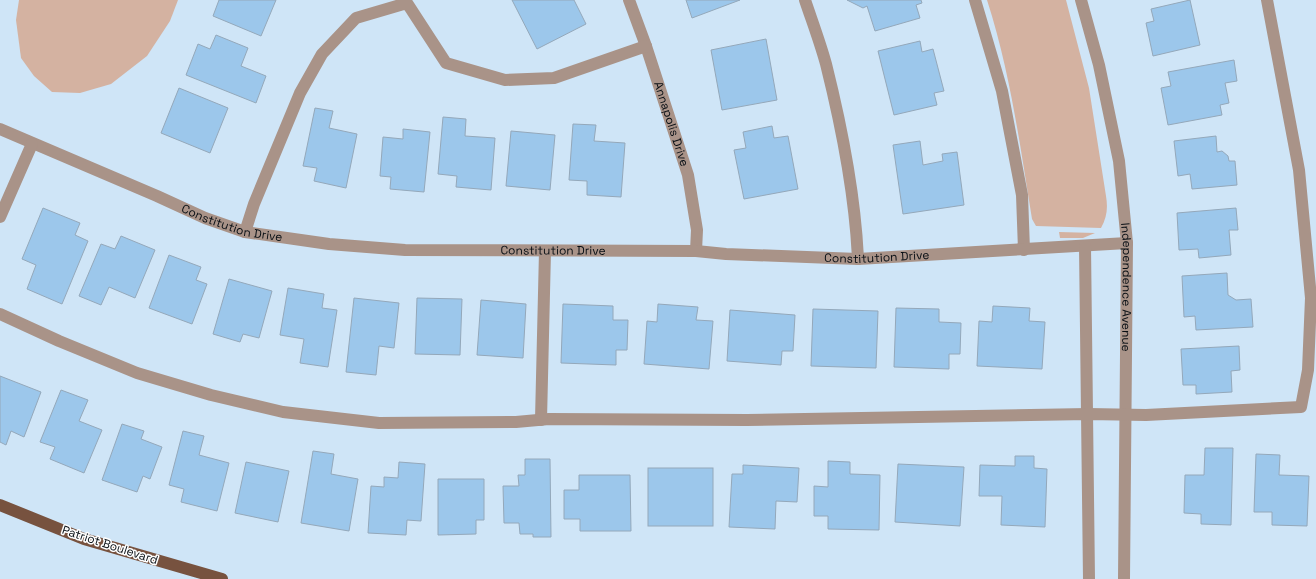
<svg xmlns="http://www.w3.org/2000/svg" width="1316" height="579" font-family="'Space Grotesk',sans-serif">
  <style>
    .green { fill: #d4b2a1 }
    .building { fill: #9cc7eb; stroke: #94a8ba }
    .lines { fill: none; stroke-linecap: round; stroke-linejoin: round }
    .minor { stroke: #a99388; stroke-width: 12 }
    .major { stroke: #77523f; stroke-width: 12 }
    .labels { text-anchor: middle; stroke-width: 3; stroke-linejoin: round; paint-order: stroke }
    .street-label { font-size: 12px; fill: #060d13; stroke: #fff }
  </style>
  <rect width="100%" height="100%" fill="#cfe5f7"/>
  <!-- green -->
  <g class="green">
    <polygon points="19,0 178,0 170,21 147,56 111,84 80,93 52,92 34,76 21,58 16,20"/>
    <path d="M987,0H1066L1089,88L1106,196C1108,208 1107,217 1101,228L1036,226L1032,219C1020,145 1010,71 987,0Z"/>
    <polygon points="1059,232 1095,233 1083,238 1060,238"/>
  </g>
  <!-- building -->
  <g class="building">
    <polygon points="219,0 276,0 261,36 213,16"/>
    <polygon points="512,0 574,0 586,24 537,49"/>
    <polygon points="686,0 740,0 692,18"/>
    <polygon points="847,0 921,0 922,3 916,5 920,18 875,31 867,6 863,8"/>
    <polygon points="1190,0 1200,45 1153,56 1146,23 1154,21 1151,9"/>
    <polygon points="216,35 248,48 241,66 266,76 256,103 186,75 198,44 210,49"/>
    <polygon points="766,39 777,100 722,110 711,50"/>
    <polygon points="920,41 922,52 933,49 944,91 934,93 937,105 894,115 878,51"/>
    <polygon points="1234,60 1237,81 1225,83 1229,103 1220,105 1222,115 1168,125 1161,88 1171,86 1168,72"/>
    <polygon points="179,88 228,108 210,153 161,133"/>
    <polygon points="315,108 333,111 329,128 357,134 346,188 314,181 317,168 303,166"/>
    <polygon points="443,117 466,119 465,136 495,138 491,190 456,187 457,176 438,174"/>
    <polygon points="573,124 596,125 594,141 625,143 621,197 587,195 587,181 569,180"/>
    <polygon points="772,126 774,138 788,136 798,189 744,199 734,150 746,148 743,132"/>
    <polygon points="403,129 430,132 424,192 390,189 391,177 380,176 383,137 403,139"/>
    <polygon points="511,131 555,135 550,190 506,186"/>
    <polygon points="1216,136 1217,152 1222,151 1228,156 1229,161 1235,161 1237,185 1192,189 1190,174 1178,176 1174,141"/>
    <polygon points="920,141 923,165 943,161 942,154 957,152 964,205 903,214 893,145"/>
    <polygon points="43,208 80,223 75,235 88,241 62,304 27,289 36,265 22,259"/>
    <polygon points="1236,208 1238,230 1229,230 1231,255 1199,258 1198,249 1179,250 1177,213"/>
    <polygon points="121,236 155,250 135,298 109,287 101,305 79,296 101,244 115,249"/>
    <polygon points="169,255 201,267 196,280 207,284 192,324 149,308"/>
    <polygon points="1227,273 1228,295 1236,300 1251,299 1253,327 1196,330 1195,316 1184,317 1182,276"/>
    <polygon points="229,279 272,291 259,338 243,334 240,342 213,334"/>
    <polygon points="288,288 324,294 322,308 337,310 328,367 300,363 304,339 280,335"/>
    <polygon points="354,298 399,303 394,348 379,346 376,375 346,372"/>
    <polygon points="417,298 462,299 460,355 415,354"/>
    <polygon points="481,300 526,304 523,358 477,355"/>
    <polygon points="563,304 613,306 613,320 628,320 627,350 616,350 616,365 561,363"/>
    <polygon points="658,304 698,307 696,320 713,321 709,369 644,364 647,321 657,322"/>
    <polygon points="993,306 1030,308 1029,321 1045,322 1042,369 977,366 979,321 992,322"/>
    <polygon points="896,308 939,309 939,322 961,323 960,354 949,354 949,369 894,367"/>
    <polygon points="813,309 878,311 876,368 811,366"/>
    <polygon points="730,310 795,315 793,351 782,351 781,365 727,361"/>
    <polygon points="1239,346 1240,370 1231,371 1232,392 1196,394 1196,385 1183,385 1181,349"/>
    <polygon points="0,376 41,392 24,437 11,431 6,445 0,442"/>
    <polygon points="61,390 88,400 79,421 102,430 84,473 50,459 55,447 40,442"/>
    <polygon points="122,424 144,431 141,439 162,447 150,479 143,476 137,492 102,480"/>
    <polygon points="183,431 204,436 199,455 229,463 217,511 181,502 184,489 169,485"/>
    <polygon points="1205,448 1233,448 1231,525 1201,524 1201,514 1184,513 1185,475 1204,475"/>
    <polygon points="313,451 334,454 331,474 358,479 349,531 301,523"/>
    <polygon points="1256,454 1280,455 1279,475 1309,476 1307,526 1272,525 1272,512 1254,512"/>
    <polygon points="1015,456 1034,456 1034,468 1047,469 1045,527 1001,525 1002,496 979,496 980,465 1015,466"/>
    <polygon points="525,459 550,459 551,537 533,537 533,534 520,534 519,523 504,523 503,486 519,486 518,475 525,475"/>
    <polygon points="828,461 850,462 850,474 880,475 879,530 828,529 828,516 814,516 814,486 828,487"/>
    <polygon points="246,462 289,471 278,522 235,513"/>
    <polygon points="399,462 425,464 421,521 407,520 406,535 368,533 371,486 384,487 384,477 398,478"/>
    <polygon points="898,464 964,467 960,526 895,522"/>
    <polygon points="743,465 799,468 797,502 776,501 775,529 729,527 732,474 743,474"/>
    <rect x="648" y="468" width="65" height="58"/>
    <polygon points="579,475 630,475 631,531 580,531 580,519 564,519 564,490 579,490"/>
    <polygon points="438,479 484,479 484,520 476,520 476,534 438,535"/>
  </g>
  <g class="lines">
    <!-- minor -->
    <g class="minor">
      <path id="s1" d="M629,0L646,46L688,175L697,230L696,251"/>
      <path d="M805,0C812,21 820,42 826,64C842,128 855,193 858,259"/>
      <polyline points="975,0 1002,91 1022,195 1024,250"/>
      <path id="s2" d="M1081,0L1099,65L1119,161L1127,243L1124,579"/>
      <path id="s3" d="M0,129L157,196L205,218L245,232L329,244L405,250L696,251L726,254L858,259L1127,243"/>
      <polyline points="0,217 32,144"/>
      <polyline points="245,232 254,204 300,93 322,54 356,18 407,3 446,63 505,80 554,78 646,46"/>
      <polyline points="1085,246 1089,579"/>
      <polyline points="0,314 59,341 137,373 211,395 283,412 379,423 516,422 549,419 747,420 1088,414 1146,415 1301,407 1308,370 1311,298 1299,170 1267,0"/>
      <polyline points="541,420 545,251"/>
    </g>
    <!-- major -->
    <polyline class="major" points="0,505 84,539 222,579"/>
  </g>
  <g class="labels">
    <!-- street labels -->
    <g class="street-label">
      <text dy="4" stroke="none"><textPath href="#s1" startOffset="131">Annapolis Drive</textPath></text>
      <text dy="4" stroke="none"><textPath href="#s3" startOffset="251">Constitution Drive</textPath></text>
      <text dy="4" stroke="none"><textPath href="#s3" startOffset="575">Constitution Drive</textPath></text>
      <text dy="4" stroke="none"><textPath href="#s3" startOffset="899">Constitution Drive</textPath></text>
      <text dy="4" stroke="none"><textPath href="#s2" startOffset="292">Independence Avenue</textPath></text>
      <text transform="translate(110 545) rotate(18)" y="4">Patriot Boulevard</text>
    </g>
  </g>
</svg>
